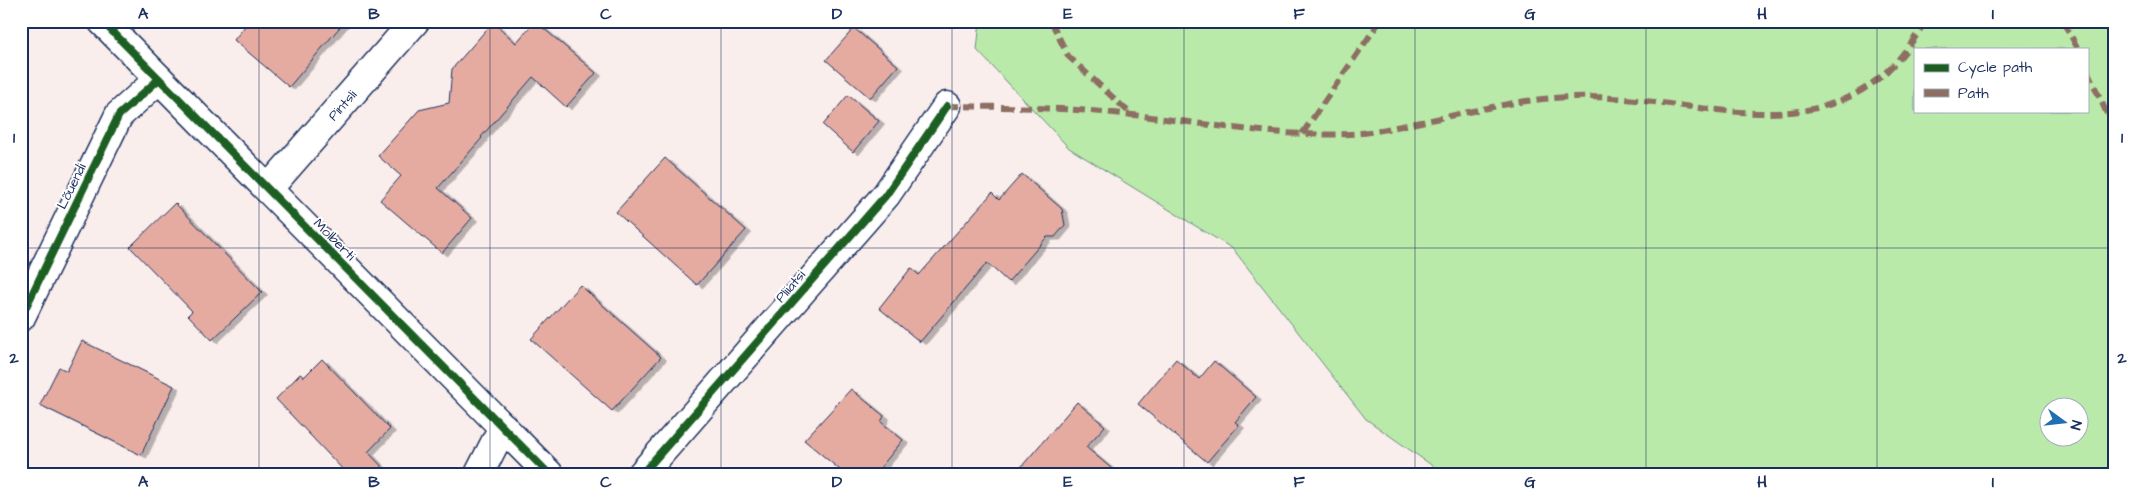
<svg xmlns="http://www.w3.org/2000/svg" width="2136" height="495" font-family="'Architects Daughter',sans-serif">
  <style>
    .green { fill: #baeaa9; stroke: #6a8c84; fill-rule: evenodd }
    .building { fill: #e5aba1; stroke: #1b2f5e; filter: url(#shadow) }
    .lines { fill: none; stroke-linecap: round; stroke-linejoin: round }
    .minor-casing { stroke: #1b2f5e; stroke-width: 31 }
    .minor { stroke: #fff; stroke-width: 28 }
    .quiet { stroke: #8d6e63; stroke-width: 6; stroke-dasharray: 12 6; stroke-linecap: butt }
    .cycleway-casing { stroke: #fff; stroke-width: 11 }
    .cycleway { stroke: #1b5e20; stroke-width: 8 }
    .grid { fill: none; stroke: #1b2f5e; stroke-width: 1; stroke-opacity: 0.55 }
    .labels { text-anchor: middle; stroke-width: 4; stroke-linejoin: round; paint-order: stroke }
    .street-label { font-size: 14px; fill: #1b2f5e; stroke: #fff }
    .neatline { fill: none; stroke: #1b2f5e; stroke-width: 2 }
    .grid-label { font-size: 16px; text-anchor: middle; font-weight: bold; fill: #1b2f5e }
  </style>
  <defs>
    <filter id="shadow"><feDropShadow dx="5.5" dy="3" stdDeviation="0" flood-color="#0004"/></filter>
  </defs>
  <rect width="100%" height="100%" fill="#faeeec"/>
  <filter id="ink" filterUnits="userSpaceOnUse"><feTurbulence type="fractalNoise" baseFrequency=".02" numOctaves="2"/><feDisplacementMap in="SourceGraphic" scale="10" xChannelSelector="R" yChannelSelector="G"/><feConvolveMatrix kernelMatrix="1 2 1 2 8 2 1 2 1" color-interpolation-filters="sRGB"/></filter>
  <g filter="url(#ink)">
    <!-- green -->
    <path class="green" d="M980,21H2115V474H1444L1366,419L1233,249L1069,148L977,50ZM1915,49H2087V111H1915ZM2048,408H2078V438H2048Z"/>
    <!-- building -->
    <g class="building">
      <polygon points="249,21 345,21 289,87 234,40"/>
      <polygon points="535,21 596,73 566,107 533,77 481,137 482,138 438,188 472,218 442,253 380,200 401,176 378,156 419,110 449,103 452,69 493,22 516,43"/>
      <polygon points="854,28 898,66 870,98 826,60"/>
      <polygon points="848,95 879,121 853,152 823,125"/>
      <polygon points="665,158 746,230 697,285 616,212"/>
      <polygon points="1022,174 1062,209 1065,225 1055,237 1047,237 1008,282 987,263 920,342 879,308 911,268 919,275 992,193 999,200"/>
      <polygon points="175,203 262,292 212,340 188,315 192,311 130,247"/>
      <polygon points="580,285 661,357 612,411 531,339"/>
      <polygon points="82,341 174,386 141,455 40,405 59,367 67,371"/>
      <polygon points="322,359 390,429 368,452 389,474 347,474 276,399 300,374 304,377"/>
      <polygon points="1176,359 1199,379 1214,361 1256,397 1235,422 1239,425 1207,462 1138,404"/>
      <polygon points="851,389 884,416 881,422 903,440 875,474 845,474 804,440"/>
      <polygon points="1077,402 1105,426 1086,447 1118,474 1015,474"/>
    </g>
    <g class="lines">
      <defs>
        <g id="minor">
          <polyline points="102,21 549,474"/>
          <polyline points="268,189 415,21"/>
          <polyline points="21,317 119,115 159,79"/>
          <polyline points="479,474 503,427"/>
          <polyline points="642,474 886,195 947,106"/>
        </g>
      </defs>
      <!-- minor casing -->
      <use href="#minor" class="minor-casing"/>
      <!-- minor -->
      <use href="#minor" class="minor"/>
      <!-- quiet -->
      <g class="quiet">
        <polyline points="1051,21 1068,56 1133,116"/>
        <polyline points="2063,21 2078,49"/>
        <polyline points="2087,70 2115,131"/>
        <path d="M947,106C995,107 1043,107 1090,111C1178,117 1262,138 1350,134C1371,133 1391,128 1411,124C1464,114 1519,98 1573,97C1702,93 1843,169 1925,21"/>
        <polyline points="1302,134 1380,21"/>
      </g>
      <defs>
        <g id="cycleway">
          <polyline points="102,21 549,474"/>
          <polyline points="21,317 119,115 159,79"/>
          <polyline points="642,474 886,195 947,106"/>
        </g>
      </defs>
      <!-- cycleway casing -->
      <use href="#cycleway" class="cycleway-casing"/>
      <!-- cycleway -->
      <use href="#cycleway" class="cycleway"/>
    </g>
  </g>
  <!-- grid -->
  <path class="grid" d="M259,21V474M490,21V474M721,21V474M952,21V474M1184,21V474M1415,21V474M1646,21V474M1877,21V474M21,248H2115"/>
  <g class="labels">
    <!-- street labels -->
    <g class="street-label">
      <text transform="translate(342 105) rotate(-49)" y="5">Pintsli</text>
      <text transform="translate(71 186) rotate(-64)" y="5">Lõuendi</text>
      <text transform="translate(335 239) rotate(45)" y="5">Molberti</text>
      <text transform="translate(790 286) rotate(-49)" y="5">Pliiatsi</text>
    </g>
  </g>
  <!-- margin -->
  <rect width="2136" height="495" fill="none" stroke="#fff" stroke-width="55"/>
  <!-- legend -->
  <rect x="1914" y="48" width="175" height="65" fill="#ffffff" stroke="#a4acbf"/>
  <rect x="1924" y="64" width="25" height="8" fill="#1b5e20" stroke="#a4acbf"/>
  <text x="1958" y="72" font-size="15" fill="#1b2f5e">Cycle path</text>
  <rect x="1924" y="89" width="25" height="8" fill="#8d6e63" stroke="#a4acbf"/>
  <text x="1958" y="98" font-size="15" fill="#1b2f5e">Path</text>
  <!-- north arrow -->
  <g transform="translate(2064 422) rotate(105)"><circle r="24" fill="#ffffff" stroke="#a4acbf"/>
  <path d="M0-4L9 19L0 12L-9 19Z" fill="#1f6fb2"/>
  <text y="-8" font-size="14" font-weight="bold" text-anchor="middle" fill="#1b2f5e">N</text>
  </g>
  <rect x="28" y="28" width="2080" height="440" class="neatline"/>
  <g class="grid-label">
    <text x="143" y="19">A</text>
    <text x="374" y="19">B</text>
    <text x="606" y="19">C</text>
    <text x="837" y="19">D</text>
    <text x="1068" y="19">E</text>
    <text x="1299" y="19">F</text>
    <text x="1530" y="19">G</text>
    <text x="1762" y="19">H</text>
    <text x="1993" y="19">I</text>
    <text x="14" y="143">1</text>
    <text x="2122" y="143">1</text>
    <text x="14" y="363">2</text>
    <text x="2122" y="363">2</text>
    <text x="143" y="487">A</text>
    <text x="374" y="487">B</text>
    <text x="606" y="487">C</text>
    <text x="837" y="487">D</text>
    <text x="1068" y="487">E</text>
    <text x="1299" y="487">F</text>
    <text x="1530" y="487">G</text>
    <text x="1762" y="487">H</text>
    <text x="1993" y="487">I</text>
  </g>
</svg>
